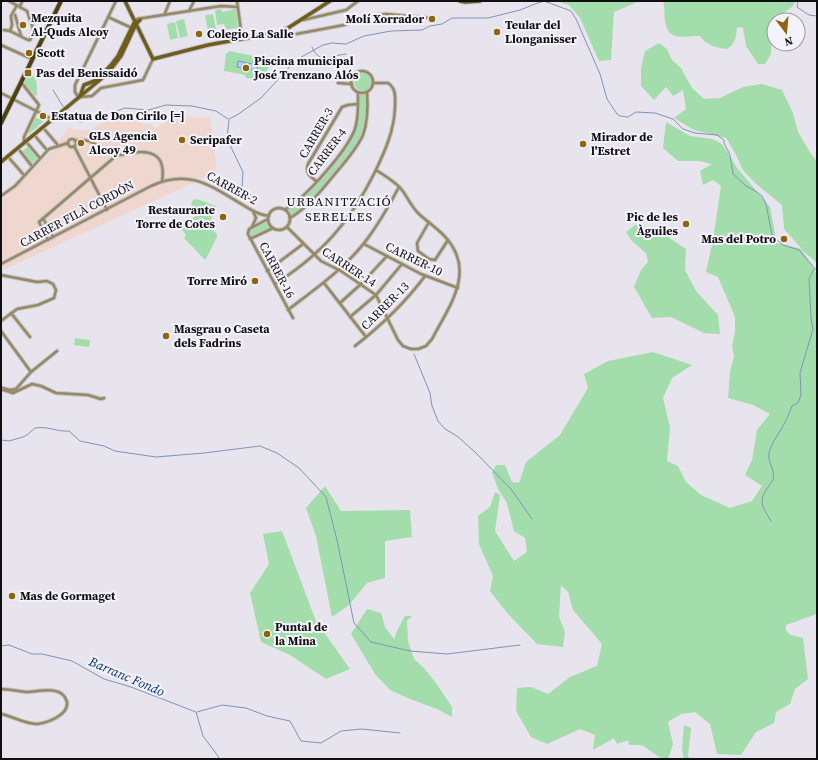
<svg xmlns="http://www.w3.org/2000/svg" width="818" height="760" font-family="'Source Serif 4',serif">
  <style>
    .industrial { fill: #efd6ce }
    .green { fill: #a4ddac }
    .water { fill: #adcbfc; stroke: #7e93b6 }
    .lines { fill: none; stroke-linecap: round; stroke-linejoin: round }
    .stream { stroke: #7e93b6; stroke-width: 1 }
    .street-casing { stroke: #c5c2ca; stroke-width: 4.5 }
    .secondary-casing { stroke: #c5c2ca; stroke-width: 5.5 }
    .primary-casing { stroke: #c5c2ca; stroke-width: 6 }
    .street { stroke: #968a63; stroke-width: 2.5 }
    .secondary { stroke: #6f5d1c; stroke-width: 3.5 }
    .primary { stroke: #4d4013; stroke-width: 4 }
    .poi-dot { fill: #8e650a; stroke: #f4f2fa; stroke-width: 1.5 }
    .labels { text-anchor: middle; stroke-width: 4; stroke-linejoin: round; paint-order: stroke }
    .poi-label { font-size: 12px; font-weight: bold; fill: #100f12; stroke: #f4f2fa; text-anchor: start }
    .street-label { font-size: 12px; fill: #100f12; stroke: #f4f2fa }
    .neighbourhood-label { font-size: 13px; letter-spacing: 1px; fill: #100f12; stroke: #f4f2fa }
    .water-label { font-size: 13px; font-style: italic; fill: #023074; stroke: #f4f2fa }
  </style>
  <rect width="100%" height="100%" fill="#e7e4ed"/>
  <!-- industrial -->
  <polygon class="industrial" points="130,114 133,115 144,125 151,124 154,129 178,115 193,117 210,118 217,172 1,271 1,201 46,157 68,128 74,130 92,130 98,125"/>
  <!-- green -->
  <g class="green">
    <polygon points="556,1 640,1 614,12 611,60 599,61 580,18 569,5"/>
    <path d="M663,1H796L793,6L774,20L772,26L771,54L765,64H758L746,46L743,28L740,27L737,28C736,38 735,44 727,49C716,48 706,45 700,36C684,36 667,42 665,20C664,13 665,8 663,1Z"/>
    <polygon points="221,9 222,12 236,9 238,28 225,30 226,39 222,40 220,29 225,28 224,24 217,25 215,10"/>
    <polygon points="213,14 216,29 208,31 205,15"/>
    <polygon points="184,19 188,36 180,38 176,21"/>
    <polygon points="175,22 178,38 170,40 167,24"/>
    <polygon points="659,43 667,49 672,60 681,68 692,88 704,99 720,98 743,87 762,84 782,90 793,113 798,132 811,154 817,161 817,263 802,250 817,274 817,614 786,625 786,631 791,635 803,638 808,679 795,689 790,704 776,712 774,723 756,732 741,755 717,754 710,724 695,712 681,714 668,722 673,744 668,759 662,759 642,745 629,745 628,740 617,744 614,738 593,750 595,735 580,729 547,744 531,737 516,711 517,688 531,687 548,694 570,677 597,666 602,644 573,610 568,592 561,585 559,617 565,632 563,647 537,644 508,614 490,591 493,576 479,544 478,516 490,507 495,492 500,495 495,531 514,561 527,552 525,538 514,531 507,503 498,489 492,473 496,465 505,465 512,482 519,483 526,462 560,435 588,388 584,374 608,361 653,352 692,365 672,378 663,398 670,427 667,461 678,466 686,482 701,495 730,508 752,501 762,486 745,475 752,460 757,430 770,414 753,405 728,398 730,372 734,356 732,346 735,332 735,317 718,277 706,272 713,240 721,186 713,180 703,185 700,171 712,164 699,161 678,161 663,148 666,122 690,136 712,139 722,144 738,169 770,207 777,243 802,249 784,229 782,205 755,183 743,170 735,153 726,138 694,130 674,118 686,109 683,90 673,96 666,87 654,100 641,86 641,68 645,51"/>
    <polygon points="229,51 269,59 266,80 246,78 245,75 224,71 226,53 228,53"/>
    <path d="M29,73C38,76 37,86 37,95L35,96L24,82Z"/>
    <circle cx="363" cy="82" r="9"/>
    <path d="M359,95H367C367,107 366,120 362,132C353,159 315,199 292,216L288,210C307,199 349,150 356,129C360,118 360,107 359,95Z"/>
    <polygon points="35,117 44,121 29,134 28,133"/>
    <polygon points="29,146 38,157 32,164 22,151"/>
    <polygon points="197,199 216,206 210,222 209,220 207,222 206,220 204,222 217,234 217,237 206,259 204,259 184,238 186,236 181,227 201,212 200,209 191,205 193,200"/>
    <polygon points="267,221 270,228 251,237 250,230"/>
    <polygon points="635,225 659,231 686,249 685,270 696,291 718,315 720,334 704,333 671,317 652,318 634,287 641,270 648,262 646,253 632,241 626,232"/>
    <polygon points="75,338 90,340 89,347 74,345"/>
    <polygon points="325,486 341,511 410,510 412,537 385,541 385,578 367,583 349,605 332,617 316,536 306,508"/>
    <polygon points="282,531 316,621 350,669 326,679 290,655 261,642 250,593 269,564 263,534"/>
    <polygon points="367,609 381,613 385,627 394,639 398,629 405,616 412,616 407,621 408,641 414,659 424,668 436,683 452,707 452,717 437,709 410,699 390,690 375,674 351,634"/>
    <polygon points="684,725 691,728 688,756 690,759 684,759 682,750"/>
  </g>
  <!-- water -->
  <polygon class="water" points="238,61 258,65 257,71 237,67"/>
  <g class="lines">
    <!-- stream -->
    <g class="stream">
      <polyline points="798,1 797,7 809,15 817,16"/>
      <path d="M312,47C320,66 331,55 346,54"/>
      <polyline points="53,90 64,108"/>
      <polyline points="66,110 77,121 81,122 90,120 125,108 148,110 166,105 192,106 216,111 228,119"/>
      <polyline points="229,119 237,115 261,98 296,60 323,45 332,43 346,44 364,36 391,31 422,30 430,26 442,24 452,18 488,18 520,10 535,4 544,1 571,11 576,19 600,74 607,99 617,114 620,116 628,117 636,112 655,113 673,119 683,129 695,133 717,135 724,140 724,143 730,155 733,174 746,186 757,192 762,196 766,204 772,235 783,245 799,250 817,271"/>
      <polyline points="229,120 227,139 243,172 242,187 253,197"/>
      <polyline points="414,354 430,393 432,406 438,421 445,429 457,436 476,453 511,489 532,519"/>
      <path d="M1,440L9,441L23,437L27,435L35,428C50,426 56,432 69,431L80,441L104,446L115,451L156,457L204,453L260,446L277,453L299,468L326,497L337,540L354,623L371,642L410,651L447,654L520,645"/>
      <path d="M771,521C764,509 758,503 766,490C768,487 771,483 773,480C776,471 767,462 769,453C771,444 777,436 782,428C786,421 789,414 792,406L798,403L801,395L800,373L813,329L811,318L809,279L814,269"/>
      <polyline points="1,646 9,645 32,654 42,654 72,661 104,679 131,687 196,712 203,736 218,756 219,759"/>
      <polyline points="197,712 222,705 246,708 267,716 290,721 301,741 321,743 341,731 362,729 400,733"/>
    </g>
    <defs>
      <g id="street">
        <polyline points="237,1 242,38"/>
        <polyline points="20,7 22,1"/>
        <polyline points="189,11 194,1"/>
        <polyline points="15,15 21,36"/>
        <polyline points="165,15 165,13 170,1"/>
        <polyline points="108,17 132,28"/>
        <polyline points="303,20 346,10 358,1"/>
        <polyline points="135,21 137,19 221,6 238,7"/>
        <polyline points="4,30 10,31 28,40 30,40 34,31 27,11 9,1"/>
        <polyline points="10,31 12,25 11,16 17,5"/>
        <polyline points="280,32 283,35 291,35 344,25 362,17 386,14 429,18"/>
        <polyline points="1,45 32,59"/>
        <circle cx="362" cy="82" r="11"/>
        <polyline points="21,82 39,105 24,137 24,143"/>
        <polyline points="338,83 352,84"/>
        <polyline points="1,93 48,117 51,120"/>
        <polyline points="80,97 92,96 101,88 143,80 153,59"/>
        <polyline points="79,98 75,92 75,85 116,1"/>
        <polyline points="45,130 57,144"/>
        <polyline points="36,137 46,149"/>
        <circle cx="72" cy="143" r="4"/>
        <path d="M75,141C91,136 99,149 112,154C117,157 124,154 130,153C153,149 166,156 162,181"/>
        <polyline points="28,144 39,157"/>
        <polyline points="74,146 107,210"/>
        <polyline points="20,151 31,165"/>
        <polyline points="10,159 23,174"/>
        <path d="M316,181C310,176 305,173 308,164L342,107L348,105L358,104"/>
        <polyline points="1,196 15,186 49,149 68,143"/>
        <circle cx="279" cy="219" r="11"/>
        <path d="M286,209C306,197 347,151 355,129C359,117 358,105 358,92"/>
        <polyline points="43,218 53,237"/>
        <path d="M290,218C308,207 321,191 334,175C345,162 356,150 363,135C368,121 368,106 367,92"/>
        <polyline points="268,219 249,229 248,234 293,318"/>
        <polyline points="429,222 417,243 418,251 429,259 435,260 448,240"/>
        <polyline points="252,227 256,218 253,211"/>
        <path d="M287,227L321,261L341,271L376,295L398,340L403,346L411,349H418L426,346L432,339C448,308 476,273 447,239C439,229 427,222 418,213C411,206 408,198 402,190C396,182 385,176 376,170"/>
        <polyline points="250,239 273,228"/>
        <polyline points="48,240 39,222 117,155"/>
        <polyline points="364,244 421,274 458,288"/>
        <path d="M1,264L151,186C189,168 211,186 243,205C251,210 259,215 269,216"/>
        <polyline points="267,271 303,244"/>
        <polyline points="1,275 37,282 47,281 53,284 56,290 54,298 38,305 17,309 1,321"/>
        <polyline points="324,283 366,337"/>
        <path d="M275,284C322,254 350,222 375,172C385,151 394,131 395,108C395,99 397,89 388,83H373"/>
        <polyline points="340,303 361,284 387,256"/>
        <path d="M288,310C315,289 344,269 365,242C378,225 389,206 399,187"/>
        <polyline points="11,313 30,337"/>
        <polyline points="350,317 376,295 402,264"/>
        <polyline points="1,331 31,372"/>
        <path d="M355,346C382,325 405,303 425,276"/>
        <polyline points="2,388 10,390 16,389 31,372 57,351"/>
        <polyline points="1,389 13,393 32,384 41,386 56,393 88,395 101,399 104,398"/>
        <path d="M1,689C9,689 17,691 26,692C36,692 53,687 62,694C65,696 66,699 67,702C69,715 47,723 37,724C25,724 12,716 1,714"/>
      </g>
      <g id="secondary">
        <polyline points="125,1 153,59 208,45 280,32 288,28 330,1"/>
        <polyline points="460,1 465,2 480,1"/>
        <polyline points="80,96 84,85 97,80 111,65 118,56 135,21"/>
        <polyline points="1,162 107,74 121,56 136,24 140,20"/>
      </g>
      <polyline id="primary" points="1,123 61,1"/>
    </defs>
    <!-- street casing -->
    <use href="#street" class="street-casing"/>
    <!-- secondary casing -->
    <use href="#secondary" class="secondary-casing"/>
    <!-- primary casing -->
    <use href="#primary" class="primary-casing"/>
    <!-- street -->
    <use href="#street" class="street"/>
    <!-- secondary -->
    <use href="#secondary" class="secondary"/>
    <!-- primary -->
    <use href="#primary" class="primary"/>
  </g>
  <!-- markers -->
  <g class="poi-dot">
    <circle cx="432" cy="19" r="4"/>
    <circle cx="23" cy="25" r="4"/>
    <circle cx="497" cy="32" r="4"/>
    <circle cx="199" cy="34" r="4"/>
    <circle cx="29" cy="53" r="4"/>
    <circle cx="246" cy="68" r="4"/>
    <rect x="24" y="69" width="8" height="8" rx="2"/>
    <circle cx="43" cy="116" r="4"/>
    <circle cx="182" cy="140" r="4"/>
    <circle cx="81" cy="143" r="4"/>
    <circle cx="583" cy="144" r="4"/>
    <circle cx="223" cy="217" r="4"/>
    <circle cx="686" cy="224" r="4"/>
    <circle cx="784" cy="239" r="4"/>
    <circle cx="255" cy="281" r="4"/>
    <circle cx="166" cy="336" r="4"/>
    <circle cx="12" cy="596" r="4"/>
    <circle cx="267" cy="634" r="4"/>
  </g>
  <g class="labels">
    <!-- poi labels -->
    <g class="poi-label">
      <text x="31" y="22">Mezquita<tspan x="31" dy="14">Al-Quds Alcoy</tspan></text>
      <text x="424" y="23" text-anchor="end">Molí Xorrador</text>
      <text x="505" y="29">Teular del<tspan x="505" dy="14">Llonganisser</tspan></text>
      <text x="207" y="38">Colegio La Salle</text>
      <text x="37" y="57">Scott</text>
      <text x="254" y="65">Piscina municipal<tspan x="254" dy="14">José Trenzano Alós</tspan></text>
      <text x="36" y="77">Pas del Benissaidó</text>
      <text x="51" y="120">Estatua de Don Cirilo [=]</text>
      <text x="89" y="140">GLS Agencia<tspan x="89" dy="14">Alcoy 49</tspan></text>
      <text x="591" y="141">Mirador de<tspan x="591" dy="14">l'Estret</tspan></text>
      <text x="190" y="144">Seripafer</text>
      <text x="215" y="214" text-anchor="end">Restaurante<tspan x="215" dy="14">Torre de Cotes</tspan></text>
      <text x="678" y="221" text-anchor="end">Pic de les<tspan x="678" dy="14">Àguiles</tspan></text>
      <text x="776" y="243" text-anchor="end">Mas del Potro</text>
      <text x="247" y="285" text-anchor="end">Torre Miró</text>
      <text x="174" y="333">Masgrau o Caseta<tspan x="174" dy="14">dels Fadrins</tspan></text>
      <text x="20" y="600">Mas de Gormaget</text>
      <text x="275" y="631">Puntal de<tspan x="275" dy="14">la Mina</tspan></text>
    </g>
    <!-- street labels -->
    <g class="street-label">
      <text transform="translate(316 133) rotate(-60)" y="4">CARRER-3</text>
      <text transform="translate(327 152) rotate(-53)" y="4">CARRER-4</text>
      <text transform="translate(232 188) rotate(29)" y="4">CARRER-2</text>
      <text transform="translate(77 214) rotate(-28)" y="4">CARRER FILÀ CORDÓN</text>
      <text transform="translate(414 259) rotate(26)" y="4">CARRER-10</text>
      <text transform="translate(349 267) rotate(33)" y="4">CARRER-14</text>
      <text transform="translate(277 270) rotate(62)" y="4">CARRER-16</text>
      <text transform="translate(385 306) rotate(-45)" y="4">CARRER-13</text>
    </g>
    <!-- neighbourhood labels -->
    <g class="neighbourhood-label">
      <text x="339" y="206">URBANITZACIÓ<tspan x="339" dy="15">SERELLES</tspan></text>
    </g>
    <!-- water labels -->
    <g class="water-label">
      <text transform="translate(127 676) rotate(23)" y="5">Barranc Fondo</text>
    </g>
  </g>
  <!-- border -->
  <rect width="818" height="760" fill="none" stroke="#100f12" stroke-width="4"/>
  <!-- north arrow -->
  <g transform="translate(786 32) rotate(164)"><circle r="19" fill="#f4f2fa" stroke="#99979d"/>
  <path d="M0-3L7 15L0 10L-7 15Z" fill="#8e650a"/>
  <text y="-6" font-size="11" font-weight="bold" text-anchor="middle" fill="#100f12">N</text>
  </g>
</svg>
